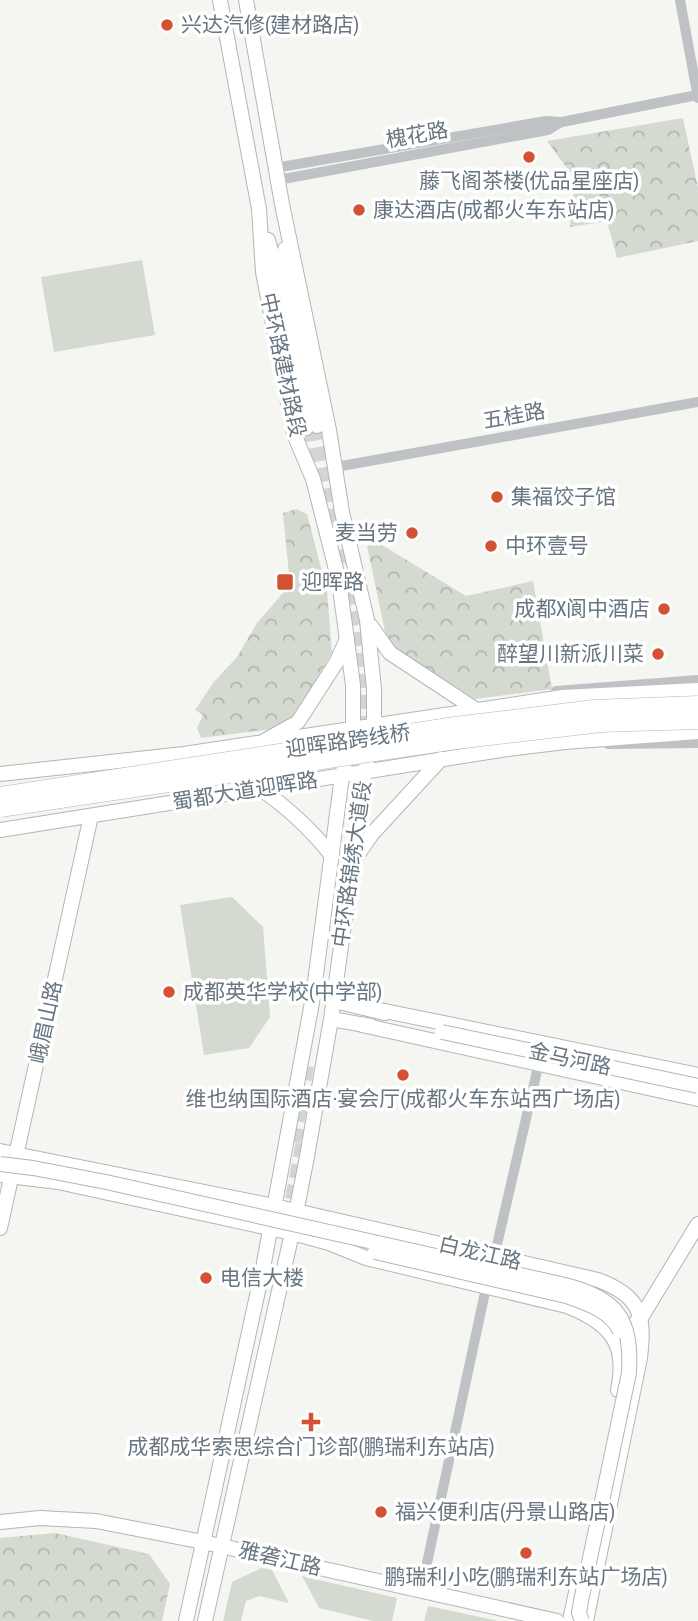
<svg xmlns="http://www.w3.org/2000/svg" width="698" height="1621" font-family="'Asap Condensed','Noto Sans SC',sans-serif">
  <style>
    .grass { fill: #d5dad1 }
    .forest { fill: url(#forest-crowns) }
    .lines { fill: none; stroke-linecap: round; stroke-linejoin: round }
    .primary-tunnel { stroke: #d2d5d6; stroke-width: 14; stroke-dasharray: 14 7; stroke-linecap: butt }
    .secondary-casing { stroke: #b1b6b9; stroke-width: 16 }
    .primary-casing { stroke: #b2b6b9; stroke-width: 16 }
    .street { stroke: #bec2c5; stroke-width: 10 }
    .secondary { stroke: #fff; stroke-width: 14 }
    .primary { stroke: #fff; stroke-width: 14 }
    .secondary-bridge-casing { stroke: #b1b6b9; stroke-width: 16; stroke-linecap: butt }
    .highway-bridge-casing { stroke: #b1b5b7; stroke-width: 19; stroke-linecap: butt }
    .secondary-bridge { stroke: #fff; stroke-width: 14 }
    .highway-bridge { stroke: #fff; stroke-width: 18 }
    .poi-dot { fill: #d35233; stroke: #fff; stroke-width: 2.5 }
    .labels { text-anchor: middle; stroke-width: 7; stroke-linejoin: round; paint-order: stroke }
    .poi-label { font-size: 21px; fill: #677680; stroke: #fff; text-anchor: start }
    .street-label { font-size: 21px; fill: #677680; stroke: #fff }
  </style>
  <defs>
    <pattern id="forest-crowns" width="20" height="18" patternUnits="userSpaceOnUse" patternTransform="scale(1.75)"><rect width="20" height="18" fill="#d5dad1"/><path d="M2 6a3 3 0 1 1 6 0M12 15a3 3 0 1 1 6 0" fill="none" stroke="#b1b5af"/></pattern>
  </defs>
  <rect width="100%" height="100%" fill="#f5f5f2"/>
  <!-- grass -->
  <g class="grass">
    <polygon points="142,260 155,335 54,352 41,277"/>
    <polygon points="232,897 263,927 270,1017 249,1048 204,1055 180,905"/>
    <polygon points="261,1568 272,1570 289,1603 259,1596 246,1601 241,1621 223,1621 232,1582"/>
    <polygon points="302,1576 397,1598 392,1621 373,1621 319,1608"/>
    <polygon points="428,1606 499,1621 424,1621"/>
  </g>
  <!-- forest -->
  <g class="forest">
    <polygon points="683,118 698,188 698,241 617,258 607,221 570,227 575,179 547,141"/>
    <polygon points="296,509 307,514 327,591 332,653 292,720 280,728 201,738 197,728 203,715 195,710 213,683 237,657 257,623 290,585 283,513"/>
    <polygon points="377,542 466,596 533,581 552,689 475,699 394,648 386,636 367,546"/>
    <polygon points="55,1533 149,1554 170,1584 162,1621 0,1621 0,1538"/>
  </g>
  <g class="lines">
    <!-- primary-tunnel -->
    <g class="primary-tunnel">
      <path d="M317,426C338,529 367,633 361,739"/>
      <polyline points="306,428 316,478"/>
      <polyline points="294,1142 307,1066"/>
      <polyline points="292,1199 305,1130"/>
    </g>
    <defs>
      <g id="secondary">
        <polyline points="0,774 184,754 563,697 698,690"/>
        <polyline points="0,830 507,749 565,742 698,732"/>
        <polyline points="334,1001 385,1013"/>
        <polyline points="375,1009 698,1075"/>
        <polyline points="331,1019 371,1026"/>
        <polyline points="362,1025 698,1099"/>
        <path d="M0,1151L274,1206L598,1280C641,1296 645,1315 640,1358L586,1621"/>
        <path d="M0,1175L58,1182L292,1233L329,1243L366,1258L567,1306C610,1323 628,1343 618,1390"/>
        <polyline points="0,1228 91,816"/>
        <polyline points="618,1341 642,1316 698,1224"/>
        <polyline points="0,1522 40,1518 96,1521 203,1542 557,1621"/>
        <polyline points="570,1621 576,1592"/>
      </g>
      <g id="primary">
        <polyline points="268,240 276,269 306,428"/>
        <polyline points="285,249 286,267 317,426"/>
        <polyline points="371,626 390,653 475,709"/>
        <polyline points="264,741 298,722 336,663 347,639"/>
        <path d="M259,788C287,807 311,829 332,856"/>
        <polyline points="356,857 372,834 441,759"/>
        <polyline points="186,1621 263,1268 313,997 342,776 353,727 353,685 339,581 313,479 294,434 263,272 259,209 220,0"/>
        <polyline points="205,1621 292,1233 306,1162 331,1019 365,772 374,724 374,689 367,620 342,512 329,430 282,204 246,0"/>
      </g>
    </defs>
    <!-- secondary casing -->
    <use href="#secondary" class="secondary-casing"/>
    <!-- primary casing -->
    <use href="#primary" class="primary-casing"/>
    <!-- street -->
    <g class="street">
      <polyline points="680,0 698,98"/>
      <polyline points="275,168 546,121 562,122 697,95"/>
      <polyline points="278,180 548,130 561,122"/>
      <polyline points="336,467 698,402"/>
      <polyline points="556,691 698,680"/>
      <polyline points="608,744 698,743"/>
      <polyline points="493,1262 540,1058"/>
      <polyline points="421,1591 487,1283"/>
    </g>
    <!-- secondary -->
    <use href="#secondary" class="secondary"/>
    <!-- primary -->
    <use href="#primary" class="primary"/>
    <defs>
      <g id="secondary-bridge">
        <polyline points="442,1032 698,1086"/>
        <path d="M0,1164L33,1168L106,1182L565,1285C618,1299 632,1319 629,1373L581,1601L579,1613L582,1621"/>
        <path d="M375,1252L566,1296C586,1303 610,1310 620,1331"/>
      </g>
      <g id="highway-bridge">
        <polyline points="0,796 455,726 594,709 698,705"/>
        <polyline points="0,808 456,740 601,723 698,720"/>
      </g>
    </defs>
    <!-- secondary-bridge casing -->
    <use href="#secondary-bridge" class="secondary-bridge-casing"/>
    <!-- highway-bridge casing -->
    <use href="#highway-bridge" class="highway-bridge-casing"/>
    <!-- secondary-bridge -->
    <use href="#secondary-bridge" class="secondary-bridge"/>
    <!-- highway-bridge -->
    <use href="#highway-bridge" class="highway-bridge"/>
  </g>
  <!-- markers -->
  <g class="poi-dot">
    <circle cx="167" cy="25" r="7"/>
    <circle cx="529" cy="157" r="7"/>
    <circle cx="359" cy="210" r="7"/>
    <circle cx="497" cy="497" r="7"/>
    <circle cx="412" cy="533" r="7"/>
    <circle cx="491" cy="546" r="7"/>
    <rect x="276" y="573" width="18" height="18" rx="3.5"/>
    <circle cx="664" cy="609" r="7"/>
    <circle cx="658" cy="654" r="7"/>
    <circle cx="169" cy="992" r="7"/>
    <circle cx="403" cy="1075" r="7"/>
    <circle cx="206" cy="1278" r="7"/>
    <path d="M307.5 1411.5h7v7h7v7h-7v7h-7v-7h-7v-7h7z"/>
    <circle cx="381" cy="1512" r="7"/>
    <circle cx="526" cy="1553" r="7"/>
  </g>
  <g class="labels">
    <!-- poi labels -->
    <g class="poi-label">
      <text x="181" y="32">兴达汽修(建材路店)</text>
      <text x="529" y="188" text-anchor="middle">藤飞阁茶楼(优品星座店)</text>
      <text x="373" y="217">康达酒店(成都火车东站店)</text>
      <text x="511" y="504">集福饺子馆</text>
      <text x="398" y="540" text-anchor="end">麦当劳</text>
      <text x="505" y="553">中环壹号</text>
      <text x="301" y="589">迎晖路</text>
      <text x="650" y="616" text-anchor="end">成都X阆中酒店</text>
      <text x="644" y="661" text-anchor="end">醉望川新派川菜</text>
      <text x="183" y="999">成都英华学校(中学部)</text>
      <text x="403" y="1106" text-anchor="middle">维也纳国际酒店·宴会厅(成都火车东站西广场店)</text>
      <text x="220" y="1285">电信大楼</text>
      <text x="311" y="1454" text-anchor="middle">成都成华索思综合门诊部(鹏瑞利东站店)</text>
      <text x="395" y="1519">福兴便利店(丹景山路店)</text>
      <text x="526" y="1584" text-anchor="middle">鹏瑞利小吃(鹏瑞利东站广场店)</text>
    </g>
    <!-- street labels -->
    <g class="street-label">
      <text transform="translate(417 135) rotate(-10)" y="7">槐花路</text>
      <text transform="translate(283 365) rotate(78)" y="7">中环路建材路段</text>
      <text transform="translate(514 416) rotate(-10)" y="7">五桂路</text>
      <text transform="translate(348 741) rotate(-8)" y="7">迎晖路跨线桥</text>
      <text transform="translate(245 791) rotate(-9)" y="7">蜀都大道迎晖路</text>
      <text transform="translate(352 864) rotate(-82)" y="7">中环路锦绣大道段</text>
      <text transform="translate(46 1022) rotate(-78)" y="7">峨眉山路</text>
      <text transform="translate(570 1059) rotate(12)" y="7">金马河路</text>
      <text transform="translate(480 1253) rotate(13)" y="7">白龙江路</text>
      <text transform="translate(280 1559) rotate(13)" y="7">雅砻江路</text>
    </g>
  </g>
</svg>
